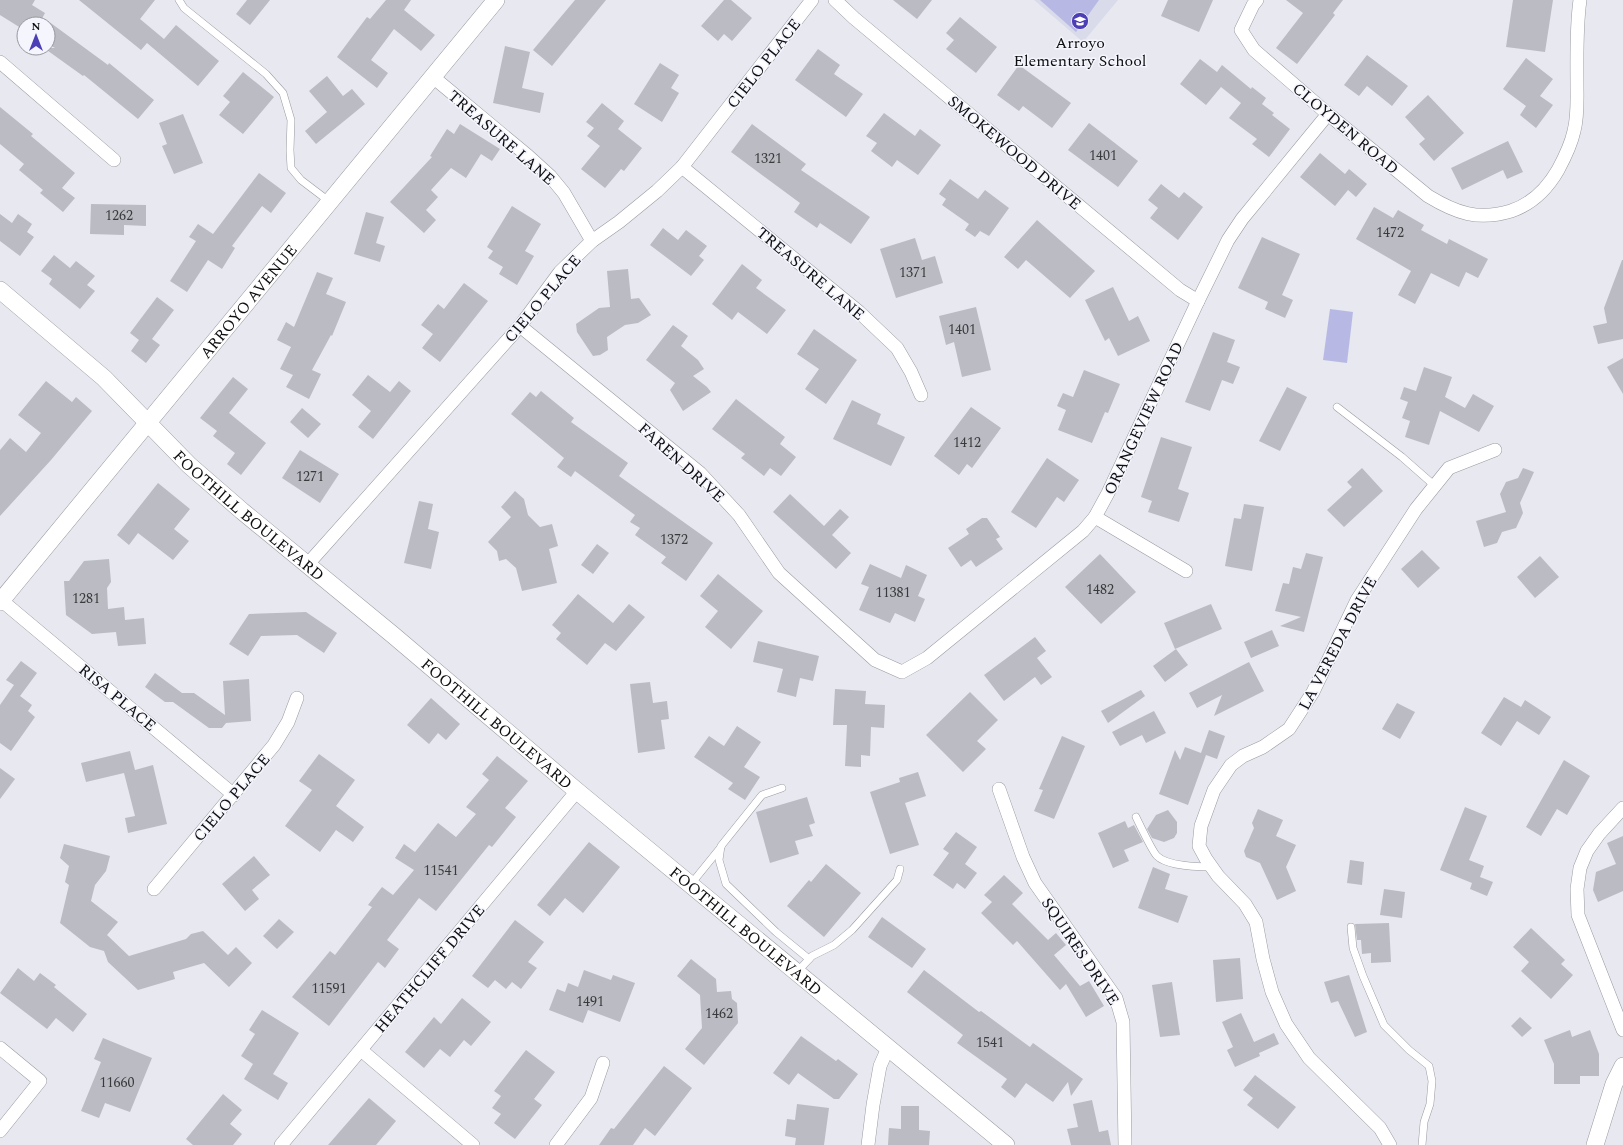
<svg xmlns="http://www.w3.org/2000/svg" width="1623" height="1145" font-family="Spectral,serif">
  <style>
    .built { fill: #d9dbea }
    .green { fill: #b7b9e4 }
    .building { fill: #bbbcc3 }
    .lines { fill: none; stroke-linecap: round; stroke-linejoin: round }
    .service-casing { stroke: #9a9ba2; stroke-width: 8 }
    .minor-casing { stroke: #9a9ba2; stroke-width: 14 }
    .tertiary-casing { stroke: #9a9ba2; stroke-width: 18 }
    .service { stroke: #fff; stroke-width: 7 }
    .minor { stroke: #fff; stroke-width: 13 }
    .tertiary { stroke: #fff; stroke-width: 17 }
    .labels { text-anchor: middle; stroke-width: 3; stroke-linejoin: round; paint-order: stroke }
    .number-label { font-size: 14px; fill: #393a3d }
    .poi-label { font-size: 16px; fill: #0e0e10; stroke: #f4f5fd }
    .street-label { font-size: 16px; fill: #0e0e10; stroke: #f4f5fd }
  </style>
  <rect width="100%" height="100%" fill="#e7e8f0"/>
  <!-- built -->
  <polygon class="built" points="1034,0 1118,0 1083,42"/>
  <!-- green -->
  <g class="green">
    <polygon points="1040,0 1099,0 1076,32"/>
    <polygon points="1330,309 1353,312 1347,363 1323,360"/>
  </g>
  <!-- building -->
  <g class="building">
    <polygon points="0,0 35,0 32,5 45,13 39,24 24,24 24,30 0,15"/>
    <polygon points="79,0 155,0 140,19 164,39 176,25 219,61 198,86 147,43 141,50"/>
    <polygon points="247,0 270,0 250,25 236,14"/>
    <polygon points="386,0 411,0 404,10 435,35 421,51 394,29 371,60 388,73 377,88 337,57 367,17 370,19"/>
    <polygon points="575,0 606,0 552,66 533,50"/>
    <polygon points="724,0 731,0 752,18 732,41 724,34 718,41 701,26"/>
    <polygon points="893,0 932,0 917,19"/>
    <polygon points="1168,0 1213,0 1199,32 1161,16"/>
    <polygon points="1286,0 1343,0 1333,13 1335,15 1297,64 1276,48 1303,13"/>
    <polygon points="1513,0 1553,0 1545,52 1506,47"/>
    <polygon points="960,17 997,47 976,73 946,49 954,40 946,33"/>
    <polygon points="48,21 108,65 109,63 154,100 138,119 84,75 83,76 44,48 55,48 48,44"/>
    <polygon points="505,46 530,52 522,88 544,93 540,113 493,103"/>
    <polygon points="818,49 840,65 834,74 863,94 846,117 795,80"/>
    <polygon points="1367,55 1408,86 1392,106 1367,86 1359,96 1344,85"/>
    <polygon points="1526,58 1553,79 1540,96 1553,105 1536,128 1520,115 1526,106 1503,89"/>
    <polygon points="1200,59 1217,72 1222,65 1251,89 1252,87 1266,98 1262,104 1274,113 1272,115 1290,129 1269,157 1252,144 1257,139 1229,118 1241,103 1221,87 1206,105 1180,84"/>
    <polygon points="660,63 679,75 671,88 679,93 662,122 634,104"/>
    <polygon points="1019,65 1071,103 1052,128 1023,106 1019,111 997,95"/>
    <polygon points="243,72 274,97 243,134 219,115 230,102 223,96"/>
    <polygon points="327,76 343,96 352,89 365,104 316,144 305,131 327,112 309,91"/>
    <polygon points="1428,95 1464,133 1434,161 1419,144 1425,139 1405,117"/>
    <polygon points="602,103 624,121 618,129 642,148 624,171 621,169 605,188 581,169 600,146 587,136 594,128 586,122"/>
    <polygon points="0,107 33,134 31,136 75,173 62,188 75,198 63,212 40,193 43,190 19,170 24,164 0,144"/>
    <polygon points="884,113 915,136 920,129 941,145 918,175 897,160 892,167 871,151 877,143 866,136"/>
    <polygon points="183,114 203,163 174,174 162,146 167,144 159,123"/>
    <polygon points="1089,123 1138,161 1118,187 1068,150"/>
    <polygon points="460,124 500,149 492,161 481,154 466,178 451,168 431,190 438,197 426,210 436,220 424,233 390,202 432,157 430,156 447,129 454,134"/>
    <polygon points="752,124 806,164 801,170 870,217 851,244 820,223 817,228 794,212 800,203 731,152"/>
    <polygon points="1508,141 1523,172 1507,179 1503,170 1462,190 1451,168"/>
    <polygon points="1320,153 1345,174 1349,169 1367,184 1356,197 1348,190 1335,206 1300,177"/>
    <polygon points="259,173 286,193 271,213 262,206 232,246 235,248 222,269 208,260 187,292 170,281 196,241 189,237 198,224 213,234"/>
    <polygon points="950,179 978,199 985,190 1009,208 989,236 980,231 975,237 965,230 969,224 942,205 946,199 939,194"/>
    <polygon points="1161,184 1179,198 1184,192 1203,207 1178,240 1150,218 1158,208 1148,200"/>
    <polygon points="91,204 146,205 146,226 124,225 124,235 90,234"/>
    <polygon points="512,206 541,224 525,251 534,256 517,285 499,274 503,267 488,258 493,251 487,247"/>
    <polygon points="1374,207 1393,218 1398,210 1424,225 1421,230 1447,244 1449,239 1488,259 1478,278 1466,272 1459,287 1431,273 1415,304 1398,295 1411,271 1356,239"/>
    <polygon points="366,212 384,217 376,243 385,246 380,262 354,254"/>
    <polygon points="0,214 12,223 18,214 32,224 27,232 34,237 20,256 0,241"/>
    <polygon points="1037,220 1095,271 1070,298 1026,260 1018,269 1004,257"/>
    <polygon points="663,228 678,240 686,230 707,246 699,256 704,260 691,276 650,245"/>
    <polygon points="1262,237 1300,254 1282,295 1293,300 1285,318 1265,309 1268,302 1238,288"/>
    <polygon points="915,238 922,260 935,256 943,283 896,298 880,249"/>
    <polygon points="54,255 70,268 76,261 95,276 87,285 95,291 80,309 49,284 52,279 41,271"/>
    <polygon points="1622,260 1623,260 1623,339 1598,344 1593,326 1607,323 1604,308"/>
    <polygon points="742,264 762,280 756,288 786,310 767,334 738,312 732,320 712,304"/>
    <polygon points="628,269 631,299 639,298 651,315 638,323 625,325 607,337 608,350 600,355 593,356 577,332 576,324 599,308 610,307 607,271"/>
    <polygon points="317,272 333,278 326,294 346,302 332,336 331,335 312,370 321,374 309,399 286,387 293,375 280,369 291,347 277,340 286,322 294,327"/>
    <polygon points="464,283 488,301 440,362 422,348 433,334 421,325 438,304 444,309"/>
    <polygon points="1113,287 1129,321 1138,316 1150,341 1118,356 1109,338 1105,341 1085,300"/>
    <polygon points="157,297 174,310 152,339 160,345 146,363 131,351 139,340 130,333"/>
    <polygon points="976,307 991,370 962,377 954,342 946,345 939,316"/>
    <polygon points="673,325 688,336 681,346 698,360 704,369 693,376 707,387 711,392 683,411 670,390 675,383 646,360"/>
    <polygon points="814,329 857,360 826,404 805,389 819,369 797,354"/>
    <polygon points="1213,332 1235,340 1227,362 1240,367 1233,384 1222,380 1210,411 1185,402"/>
    <polygon points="1623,358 1623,394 1607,367"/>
    <polygon points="1424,367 1452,377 1445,397 1465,408 1473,394 1494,406 1479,432 1440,411 1429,445 1405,437 1410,421 1402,418 1408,402 1400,399 1404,387 1416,391"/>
    <polygon points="1084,370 1120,384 1108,413 1105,412 1092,443 1058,430 1066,410 1057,406 1063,393 1073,397"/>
    <polygon points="368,375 390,392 399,381 411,391 373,439 358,427 371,411 352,395"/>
    <polygon points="233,377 248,389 229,413 266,443 241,475 227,464 235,453 213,436 217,431 200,418"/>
    <polygon points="46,381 72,402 76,397 92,411 51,460 0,516 0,450 10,438 26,452 41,433 18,415"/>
    <polygon points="1287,387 1307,397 1280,451 1259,441"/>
    <polygon points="541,391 574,418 571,422 628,463 619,476 713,543 686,581 661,563 666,557 635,535 640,528 630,522 635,515 575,471 571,477 557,467 564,458 511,414 530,392 536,397"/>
    <polygon points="736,399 785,437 780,444 796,457 781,476 770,468 764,476 741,458 745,454 712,429"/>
    <polygon points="852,400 881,414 877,424 905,437 891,466 833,439"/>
    <polygon points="971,407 1001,428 972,468 967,464 959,475 934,456"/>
    <polygon points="302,408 321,424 308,438 290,422"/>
    <polygon points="1161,437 1192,447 1178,489 1189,493 1179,522 1148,512 1152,501 1141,497"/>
    <polygon points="300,450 339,474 320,503 282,478"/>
    <polygon points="1047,458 1079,480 1064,502 1057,497 1036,528 1011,512"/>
    <polygon points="1362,468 1383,491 1344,527 1327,510 1352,487 1347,482"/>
    <polygon points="1523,468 1534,472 1520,503 1523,513 1516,528 1502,532 1497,543 1484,547 1476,521 1506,512 1500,494 1506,482 1518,478"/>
    <polygon points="158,483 190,509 174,529 189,541 173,560 138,533 129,545 117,535"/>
    <polygon points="515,491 524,499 528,515 540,527 552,524 558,546 549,549 557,583 522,591 516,568 506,559 499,561 497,551 488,542 511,517 501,507"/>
    <polygon points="790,494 824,526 840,509 849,517 832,535 851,553 836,569 773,512"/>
    <polygon points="419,501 433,504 428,529 439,532 431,569 404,563"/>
    <polygon points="1244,504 1264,507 1252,571 1225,566 1234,518 1241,519"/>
    <polygon points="982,518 987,518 1000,537 996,539 1003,549 976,567 971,560 961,567 948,548 969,534 966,529"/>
    <polygon points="597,544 609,553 593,574 581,565"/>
    <polygon points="1422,550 1440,568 1418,588 1401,569"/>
    <polygon points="1306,553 1323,557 1304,632 1280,626 1301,617 1275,611 1283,583 1289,584 1293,567 1301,569"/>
    <polygon points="1100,554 1136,592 1101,624 1065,587"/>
    <polygon points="1540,556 1559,577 1535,598 1517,577"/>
    <polygon points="109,559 111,582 107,588 108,609 124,607 125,620 144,618 146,644 118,646 116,632 92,634 66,615 64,581 69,581 84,561"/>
    <polygon points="870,564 901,578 906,565 927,575 918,596 925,599 915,622 895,613 890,623 859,610 869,587 861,584"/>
    <polygon points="718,574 763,611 731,649 705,627 718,611 700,596"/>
    <polygon points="578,594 613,623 629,604 645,617 616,651 605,643 587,665 556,639 561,633 552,625"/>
    <polygon points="1211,604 1222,629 1175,649 1164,623"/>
    <polygon points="306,612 337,633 324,653 297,635 261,636 248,656 229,644 249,614"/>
    <polygon points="1272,630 1279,646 1251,658 1244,642"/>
    <polygon points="1035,637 1046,651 1037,658 1052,677 1041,685 1035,677 1004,701 984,675"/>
    <polygon points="758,641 819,656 813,681 800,678 796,697 777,692 783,669 753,662"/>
    <polygon points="1176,649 1188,665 1165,682 1153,666"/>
    <polygon points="21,661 37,673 20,696 32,705 28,711 35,717 11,751 0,743 0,705 14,685 6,680"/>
    <polygon points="1249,662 1264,691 1214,716 1222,695 1197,708 1189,693"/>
    <polygon points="155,673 182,693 194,693 225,715 223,681 249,679 251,721 226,723 222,728 209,728 173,702 165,702 145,687"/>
    <polygon points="650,682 653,703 667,701 669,719 661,720 665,749 638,753 630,684"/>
    <polygon points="835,689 866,691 865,704 885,705 884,728 871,727 870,756 861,755 861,767 845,766 847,725 833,725"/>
    <polygon points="1141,690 1145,696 1108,723 1101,711"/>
    <polygon points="970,692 998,720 977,741 986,749 963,772 926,735"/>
    <polygon points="1504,697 1521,707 1525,700 1551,717 1539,735 1517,721 1501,746 1481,733"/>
    <polygon points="431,698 460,724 446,740 438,733 429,744 407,725"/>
    <polygon points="1397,703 1415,712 1400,739 1382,729"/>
    <polygon points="1154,711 1166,733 1146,743 1142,735 1120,746 1112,732"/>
    <polygon points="737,726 761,742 744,767 760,777 745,800 728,789 733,783 694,757 709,736 724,746"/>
    <polygon points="1209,730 1225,736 1217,759 1206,755 1188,805 1159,794 1175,750 1180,760 1185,747 1201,753"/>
    <polygon points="1062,736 1085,746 1054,819 1034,811 1043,790 1039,789"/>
    <polygon points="130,751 135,770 153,765 167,824 128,833 125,818 135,816 124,773 86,782 81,763"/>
    <polygon points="319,754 355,780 336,806 364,827 353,842 336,830 320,852 285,826 312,790 299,781"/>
    <polygon points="497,756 528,781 505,808 516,817 492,847 489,845 436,911 419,898 387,940 399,949 385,968 378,962 329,1026 292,997 330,951 335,955 372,907 368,905 382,887 393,895 414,870 395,858 404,844 415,852 438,823 456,837 476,814 466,807 489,780 482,774"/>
    <polygon points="1564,760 1590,776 1567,815 1557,809 1541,836 1526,827"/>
    <polygon points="0,768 15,779 0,799"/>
    <polygon points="918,772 926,796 905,803 919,845 890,854 870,792 900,782 899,778"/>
    <polygon points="807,797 815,823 809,825 813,836 795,841 799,854 770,863 756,812"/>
    <polygon points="1465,807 1487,816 1469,860 1484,866 1480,877 1493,882 1487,896 1470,889 1472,883 1440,870"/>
    <polygon points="1258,809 1283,820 1276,836 1296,845 1286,867 1296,891 1277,900 1260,863 1246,857 1244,851 1254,828 1252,823"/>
    <polygon points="1168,810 1177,822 1177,833 1174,838 1164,842 1152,838 1147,829 1156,815"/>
    <polygon points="1125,821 1128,828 1134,825 1143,842 1124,850 1129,861 1113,868 1098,833"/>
    <polygon points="956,832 977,847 965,864 977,873 965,889 957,883 953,889 933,875 949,853 943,849"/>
    <polygon points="1623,836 1623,891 1598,902 1593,890 1596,872 1616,864 1607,843"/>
    <polygon points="589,842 620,867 583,913 565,898 550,916 537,905"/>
    <polygon points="64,844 110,856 106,871 95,885 91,901 118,922 107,935 129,956 186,939 191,934 203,931 228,955 236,947 252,963 229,987 204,963 173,972 175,979 138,990 108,962 104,951 90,947 60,923 69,885 65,882 69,866 60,858"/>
    <polygon points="254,856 270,875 252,890 259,899 245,911 222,884"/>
    <polygon points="1350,860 1364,862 1362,885 1347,883"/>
    <polygon points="826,864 861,893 824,937 787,906 809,880 811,882"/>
    <polygon points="1153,867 1170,874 1165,889 1188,896 1178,923 1138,908"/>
    <polygon points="1004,875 1023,893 1012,904 1048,940 1056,933 1066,945 1054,955 1080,986 1089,981 1104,1006 1086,1017 1066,984 1060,990 1017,941 1013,945 981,913 992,902 984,895"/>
    <polygon points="1384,889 1405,892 1402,918 1380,915"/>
    <polygon points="882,917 926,949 912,968 868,937"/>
    <polygon points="279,919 294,932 277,949 263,936"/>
    <polygon points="515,920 544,942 528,962 537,968 521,989 512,982 506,989 495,980 488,988 472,976"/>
    <polygon points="1389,923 1391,962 1371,963 1371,953 1362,954 1361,940 1357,940 1355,924"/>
    <polygon points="1531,928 1565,960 1561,964 1573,975 1551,999 1521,971 1529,962 1513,947"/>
    <polygon points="1240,958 1243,999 1216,1002 1213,960"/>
    <polygon points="691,959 716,979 717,992 731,991 732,999 737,1003 738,1023 704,1065 685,1049 702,1028 700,995 677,976"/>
    <polygon points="18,968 34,981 40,973 56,985 54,987 87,1014 73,1032 56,1018 47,1029 0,993"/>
    <polygon points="584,970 611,980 613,975 635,983 620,1022 588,1010 583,1023 549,1010 557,989 565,992 568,983 578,987"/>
    <polygon points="924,970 979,1012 981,1011 1030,1047 1033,1043 1083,1079 1071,1096 1068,1082 1053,1102 1026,1083 1015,1098 1001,1087 1007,1079 957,1043 963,1035 907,992"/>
    <polygon points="1349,975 1367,1032 1355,1037 1338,1001 1331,1003 1324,982"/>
    <polygon points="1172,982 1180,1035 1160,1037 1152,985"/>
    <polygon points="462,998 491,1022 471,1046 464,1040 450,1057 440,1049 424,1068 405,1052 434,1017 441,1024"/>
    <polygon points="262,1010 299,1033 273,1074 288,1083 278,1100 244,1079 253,1064 241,1056 255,1034 249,1030"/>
    <polygon points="1241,1013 1254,1042 1274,1033 1279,1044 1259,1053 1260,1056 1235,1067 1227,1050 1233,1047 1222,1022"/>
    <polygon points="1520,1017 1532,1028 1522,1037 1511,1026"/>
    <polygon points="1570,1030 1572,1037 1590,1030 1599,1054 1599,1076 1580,1076 1580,1084 1554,1084 1554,1064 1544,1040"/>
    <polygon points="801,1036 836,1061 838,1059 858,1074 839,1099 834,1099 798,1073 789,1085 773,1073"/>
    <polygon points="103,1038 152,1058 130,1112 105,1103 99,1118 81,1111 101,1062 94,1059"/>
    <polygon points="526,1050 555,1072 534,1099 542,1105 515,1139 494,1123 501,1114 492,1108 501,1096 494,1091"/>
    <polygon points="664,1066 692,1088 655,1136 645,1128 633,1145 599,1145 611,1128 614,1129"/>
    <polygon points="1255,1075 1296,1107 1278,1129 1247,1105 1253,1098 1243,1090"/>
    <polygon points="223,1094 242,1110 230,1124 242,1134 233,1145 193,1145 186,1139"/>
    <polygon points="369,1098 396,1121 376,1145 328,1145"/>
    <polygon points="1092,1100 1099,1132 1108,1130 1111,1145 1071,1145 1067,1129 1078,1127 1073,1104"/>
    <polygon points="797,1104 829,1108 824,1145 795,1145 796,1138 785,1136 787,1119 795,1120"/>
    <polygon points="901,1106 919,1106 919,1130 930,1131 929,1145 888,1145 889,1128 901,1129"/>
  </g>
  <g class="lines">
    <defs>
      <g id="service">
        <polyline points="179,0 184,8 266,74 283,93 291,120 290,150 291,168 301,180 330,202"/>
        <polyline points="1337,407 1402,457 1435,486"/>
        <polyline points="782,788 762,795 721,846 719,860 726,884 776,932 809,959"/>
        <path d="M1136,817C1140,825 1152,851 1157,856C1167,866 1199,867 1212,867"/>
        <polyline points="691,884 721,847"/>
        <polyline points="1351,927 1353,948 1363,976 1384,1025 1409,1050 1429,1066 1432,1081 1430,1104 1424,1122 1422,1145"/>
        <polyline points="797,972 812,956 834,945 852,930 897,880 900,869"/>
      </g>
      <g id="minor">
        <polyline points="835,0 854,18 1180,290 1198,301"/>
        <path d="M1257,0L1253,5L1241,30L1254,50L1328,114L1428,196C1456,213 1478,221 1511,211C1532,204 1547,189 1558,170C1565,157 1571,145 1574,131C1578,116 1577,100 1577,85C1577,57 1576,28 1580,0"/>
        <polyline points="0,62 114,160"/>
        <polyline points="433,77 528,156 550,176 564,193 592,241"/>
        <polyline points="682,167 859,312 897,348 911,372 921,395"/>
        <polyline points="520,326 700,473 739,515 779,573 875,660 902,672 927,658 1083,531 1095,517 1108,493 1198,301 1228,240 1242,219 1328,114"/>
        <polyline points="1095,517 1186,571"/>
        <polyline points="307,565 520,326 560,272 592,241 619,222 657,191 682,167 812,0"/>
        <polyline points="1,600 234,795"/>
        <polyline points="999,789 1023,857 1035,883 1116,998 1123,1022 1125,1145"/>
        <polyline points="1623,808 1599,834 1587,851 1580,868 1577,889 1578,915 1623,1030"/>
        <polyline points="154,889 274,745 288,722 297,698"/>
        <polyline points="0,1048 40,1081 0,1131"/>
        <polyline points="361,1050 473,1145"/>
        <polyline points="281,1145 577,791"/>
        <polyline points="556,1145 591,1098 603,1063"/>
        <polyline points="868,1145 873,1105 880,1066 888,1048"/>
        <polyline points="1390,1145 1380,1128 1309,1058 1286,1024 1272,992 1263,959 1256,922 1245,904 1218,876 1206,859 1199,846 1201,826 1214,790 1231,765 1243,756 1263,747 1289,729 1313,692 1357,600 1416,509 1449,468 1495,450"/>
      </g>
      <g id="tertiary">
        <path id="s1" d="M0,290L104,378L189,465L242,511L393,635L577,791L1006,1145"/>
        <path id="s2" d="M0,602L496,0"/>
        <polyline points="1595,1145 1614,1084 1623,1066"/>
      </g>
    </defs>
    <!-- service casing -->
    <use href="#service" class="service-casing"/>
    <!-- minor casing -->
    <use href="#minor" class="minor-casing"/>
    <!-- tertiary casing -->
    <use href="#tertiary" class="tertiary-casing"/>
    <!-- service -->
    <use href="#service" class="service"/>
    <!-- minor -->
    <use href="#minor" class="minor"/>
    <!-- tertiary -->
    <use href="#tertiary" class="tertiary"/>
  </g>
  <!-- icons -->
  <defs>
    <symbol id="school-disc" viewBox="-11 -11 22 22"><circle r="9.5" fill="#4c3eb5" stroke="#f4f5fd"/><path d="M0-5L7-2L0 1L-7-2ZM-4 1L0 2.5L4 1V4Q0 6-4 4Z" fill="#fff"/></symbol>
  </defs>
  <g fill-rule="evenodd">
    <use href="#school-disc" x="1070" y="11" width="20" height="20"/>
  </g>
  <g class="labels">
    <!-- number labels -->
    <g class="number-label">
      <text x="1103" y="160">1401</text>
      <text x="768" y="163">1321</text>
      <text x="119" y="220">1262</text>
      <text x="1390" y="237">1472</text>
      <text x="913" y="277">1371</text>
      <text x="962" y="334">1401</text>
      <text x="967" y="447">1412</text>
      <text x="310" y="481">1271</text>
      <text x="674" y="544">1372</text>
      <text x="1100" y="594">1482</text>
      <text x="893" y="597">11381</text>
      <text x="86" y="603">1281</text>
      <text x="441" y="875">11541</text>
      <text x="329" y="993">11591</text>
      <text x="590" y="1006">1491</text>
      <text x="719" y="1018">1462</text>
      <text x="990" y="1047">1541</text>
      <text x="117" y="1087">11660</text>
    </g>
    <!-- poi labels -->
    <g class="poi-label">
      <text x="1080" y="48">Arroyo<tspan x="1080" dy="18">Elementary School</tspan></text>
    </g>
    <!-- street labels -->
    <g class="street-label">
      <text transform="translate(763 63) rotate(-52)" y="6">CIELO PLACE</text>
      <text transform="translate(1346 128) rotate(40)" y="6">CLOYDEN ROAD</text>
      <text transform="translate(502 137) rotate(41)" y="6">TREASURE LANE</text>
      <text transform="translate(1015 152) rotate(40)" y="6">SMOKEWOOD DRIVE</text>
      <text transform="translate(811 273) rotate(40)" y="6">TREASURE LANE</text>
      <text transform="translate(542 298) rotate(-50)" y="6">CIELO PLACE</text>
      <text dy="6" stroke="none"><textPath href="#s2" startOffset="390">ARROYO AVENUE</textPath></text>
      <text transform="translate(1143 418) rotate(-65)" y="6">ORANGEVIEW ROAD</text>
      <text transform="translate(682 462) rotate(42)" y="6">FAREN DRIVE</text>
      <text dy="6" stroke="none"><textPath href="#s1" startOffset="336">FOOTHILL BOULEVARD</textPath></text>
      <text transform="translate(1337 643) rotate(-62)" y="6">LA VEREDA DRIVE</text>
      <text transform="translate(118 697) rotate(40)" y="6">RISA PLACE</text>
      <text dy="6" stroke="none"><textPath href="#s1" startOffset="660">FOOTHILL BOULEVARD</textPath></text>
      <text transform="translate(231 797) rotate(-50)" y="6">CIELO PLACE</text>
      <text dy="6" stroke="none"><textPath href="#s1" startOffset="984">FOOTHILL BOULEVARD</textPath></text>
      <text transform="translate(1081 951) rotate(56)" y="6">SQUIRES DRIVE</text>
      <text transform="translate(429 968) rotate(-50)" y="6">HEATHCLIFF DRIVE</text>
    </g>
  </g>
  <!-- north arrow -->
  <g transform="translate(36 36)"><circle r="19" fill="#f4f5fd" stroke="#98999e"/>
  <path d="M0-3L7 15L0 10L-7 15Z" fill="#4c3eb5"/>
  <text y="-6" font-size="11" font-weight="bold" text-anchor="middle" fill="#0e0e10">N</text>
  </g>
</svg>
